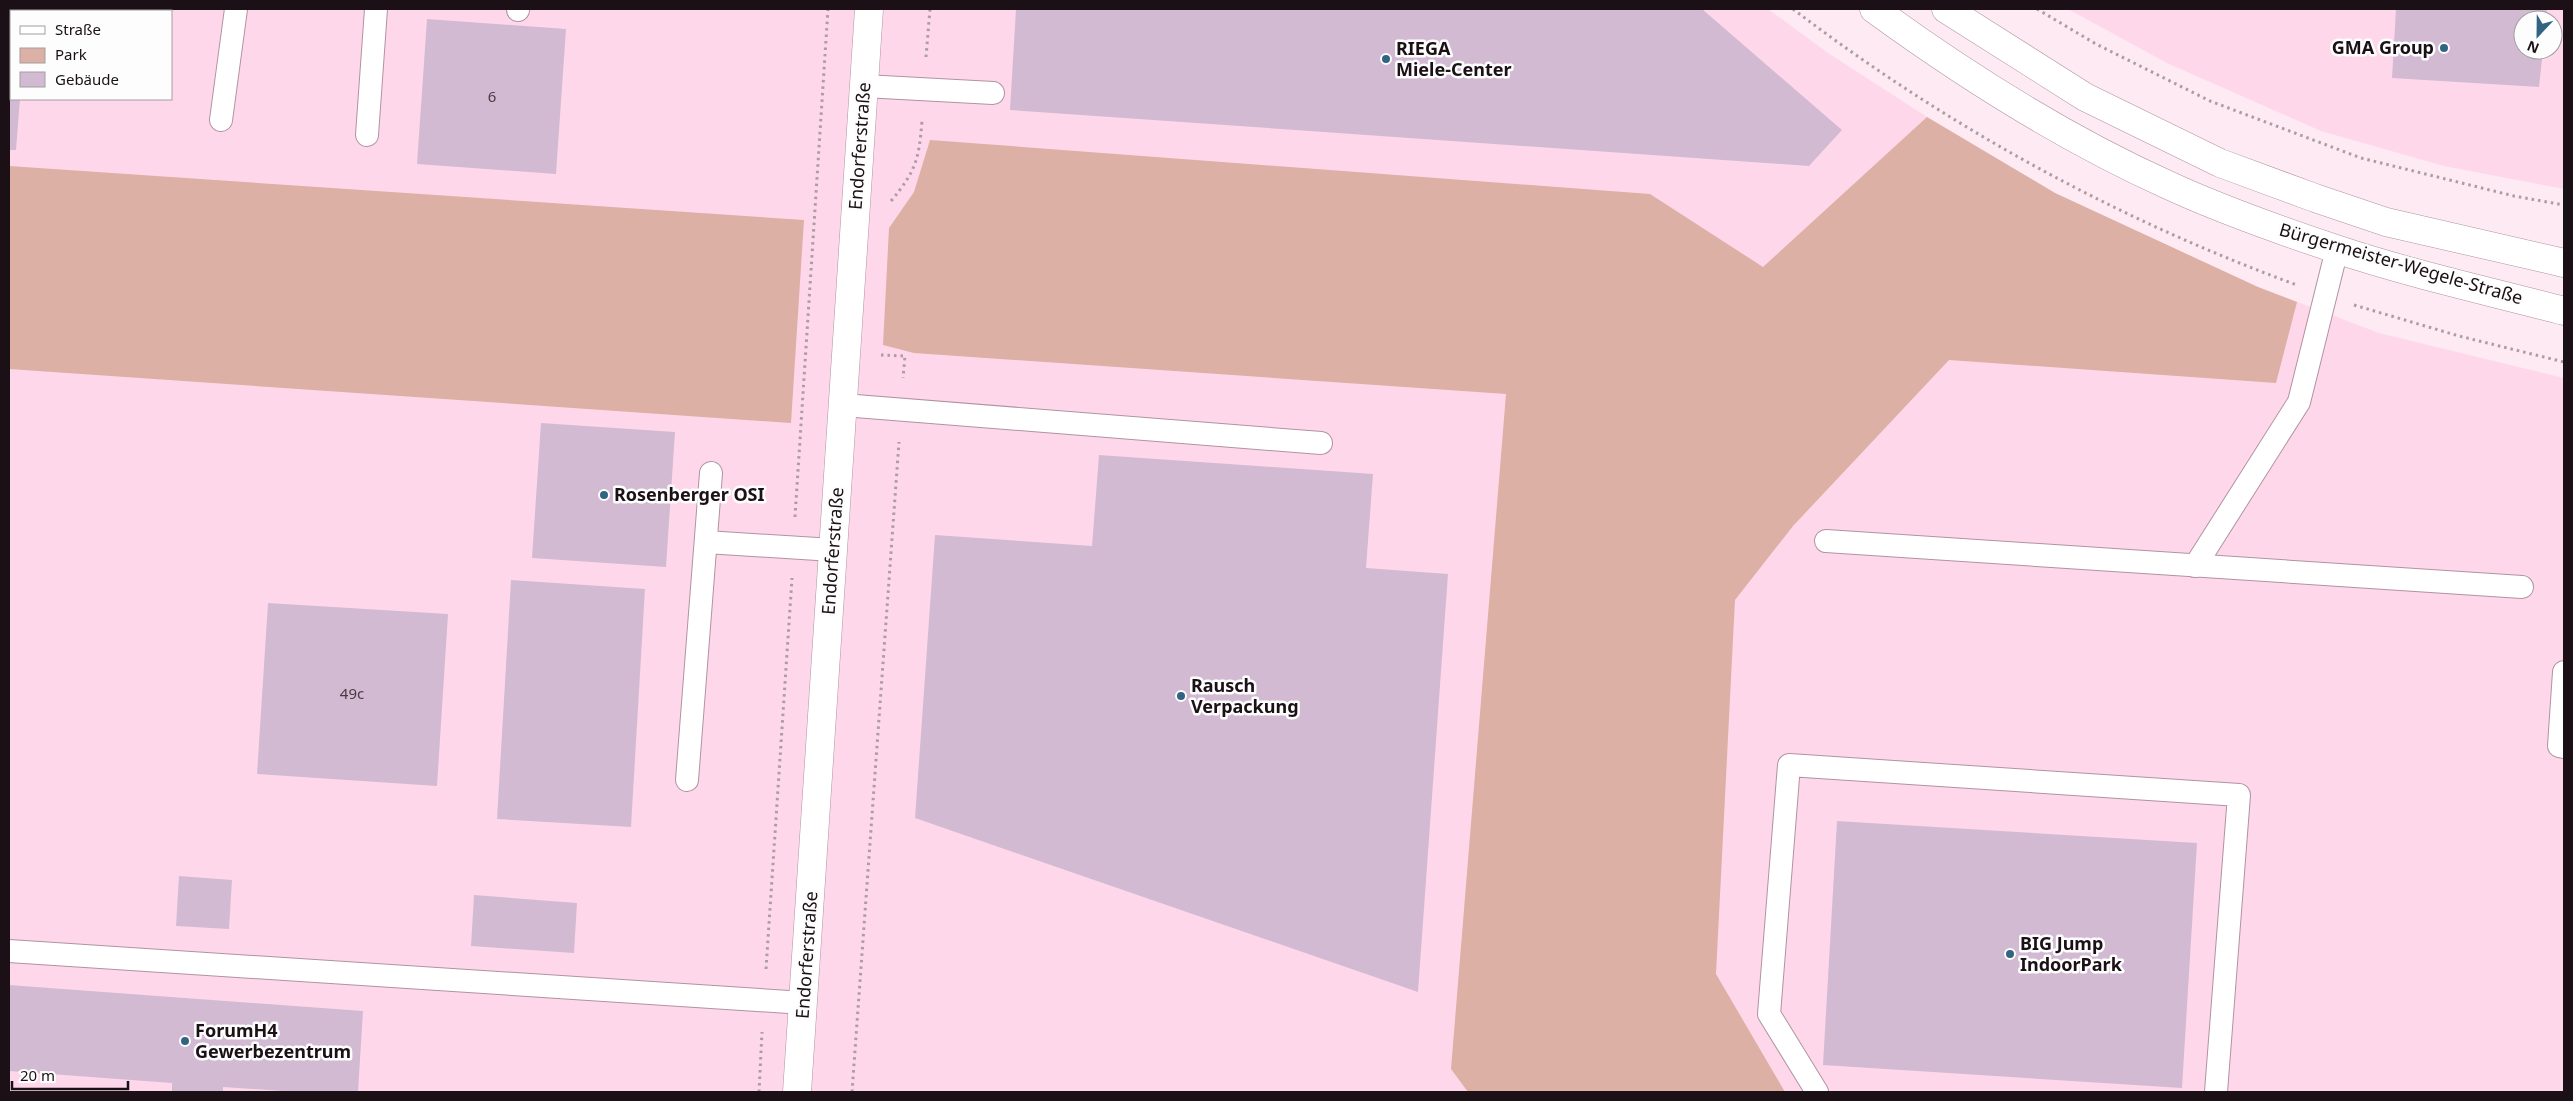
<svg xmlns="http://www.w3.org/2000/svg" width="2573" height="1101" font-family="'Noto Sans',sans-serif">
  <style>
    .built { fill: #ffd7ea; fill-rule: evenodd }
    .green { fill: #ddb0a5 }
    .building { fill: #d2bbd2 }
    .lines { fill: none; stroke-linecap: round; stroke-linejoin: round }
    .service-casing { stroke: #b093a0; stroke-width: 24 }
    .minor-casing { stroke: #b093a0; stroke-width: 29 }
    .secondary-casing { stroke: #b093a0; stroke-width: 29 }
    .path { stroke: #ac9ca3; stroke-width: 3; stroke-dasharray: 2.5 4; stroke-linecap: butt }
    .service { stroke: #fff; stroke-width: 22 }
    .minor { stroke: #fff; stroke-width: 28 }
    .secondary { stroke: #fff; stroke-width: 28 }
    .poi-dot { fill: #326482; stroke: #fdfdfd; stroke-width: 2 }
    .labels { text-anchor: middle; stroke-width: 5; stroke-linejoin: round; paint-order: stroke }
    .number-label { font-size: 15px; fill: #483b44 }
    .poi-label { font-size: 18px; font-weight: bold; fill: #1a1015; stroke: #fdfdfd; text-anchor: start }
    .street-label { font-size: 18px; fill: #1a1015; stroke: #fdfdfd }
  </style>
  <rect width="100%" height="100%" fill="#fdeaf2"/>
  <!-- built -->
  <g class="built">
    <path d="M9,9H1768L1828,53L1927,117L2055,193L2258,287L2379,333L2564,378V1092H9ZM11,11H171V99H11Z"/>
    <path d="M2068,9H2564V189L2444,166L2321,131L2167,63ZM2523,20H2553V50H2523Z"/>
  </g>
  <!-- green -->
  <g class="green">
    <polygon points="1927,117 2055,193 2258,287 2297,302 2276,383 1949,360 1793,526 1735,600 1716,974 1785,1092 1468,1092 1451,1069 1506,394 914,353 883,345 889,228 914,192 930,140 1650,194 1763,267"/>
    <polygon points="9,166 804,220 791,423 9,369"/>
  </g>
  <!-- building -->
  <g class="building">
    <polygon points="9,9 155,9 155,11 11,11 11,99 20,99 16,150 9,150"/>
    <polygon points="1016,9 1702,9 1842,130 1809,166 1010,110"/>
    <polygon points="2396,9 2547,9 2546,20 2523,20 2523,50 2543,50 2539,87 2392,78"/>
    <polygon points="427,19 566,29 556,174 417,164"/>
    <polygon points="541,423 675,432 666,567 532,558"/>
    <polygon points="1099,455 1373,474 1366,568 1448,574 1418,992 915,818 935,535 1092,546"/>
    <polygon points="511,580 645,589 631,827 497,819"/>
    <polygon points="268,603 448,614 437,786 257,774"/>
    <polygon points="1837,821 2197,843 2182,1088 1823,1065"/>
    <polygon points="179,876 232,880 229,929 176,926"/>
    <polygon points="474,895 577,903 574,953 471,946"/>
    <polygon points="9,985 363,1011 358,1092 297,1092 223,1087 223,1092 172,1092 172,1083 9,1071"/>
  </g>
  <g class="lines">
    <defs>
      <g id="service">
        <polyline points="518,10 518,9"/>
        <polyline points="864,86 993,93"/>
        <polyline points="221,120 236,9"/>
        <polyline points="367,135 376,9"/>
        <polyline points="843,405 1321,443"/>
        <polyline points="1826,541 2522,587"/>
        <polyline points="706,542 833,550"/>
        <polyline points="2195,566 2299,402 2337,249"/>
        <polyline points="2564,672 2559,746 2564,747"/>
        <polyline points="687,780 711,473"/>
        <polyline points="9,951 804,1003"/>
        <polyline points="1817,1092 1769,1014 1789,765 2239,795 2216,1092"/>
      </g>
      <polyline id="minor" points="797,1092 869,9"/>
      <g id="secondary">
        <path d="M1874,9C1966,76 2064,138 2168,185C2222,210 2279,230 2336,249C2411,274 2488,291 2564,311"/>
        <polyline points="1946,9 2085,97 2220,163 2315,198 2386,222 2564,263"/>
      </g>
    </defs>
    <!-- service casing -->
    <use href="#service" class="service-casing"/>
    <!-- minor casing -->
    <use href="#minor" class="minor-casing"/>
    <!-- secondary casing -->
    <use href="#secondary" class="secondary-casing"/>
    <!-- path -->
    <g class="path">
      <path d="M1793,9C1945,125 2116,219 2297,285"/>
      <polyline points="2037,9 2096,44 2210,101 2361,158 2514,196 2564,205"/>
      <polyline points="926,57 930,9"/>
      <path d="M891,201C916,171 919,159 922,121"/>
      <polyline points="2354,305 2459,336 2564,362"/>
      <polyline points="881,355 905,356 903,378"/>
      <polyline points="795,517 828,9"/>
      <polyline points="766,969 792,578"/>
      <polyline points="759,1092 762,1032"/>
      <polyline points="852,1092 899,442"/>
    </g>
    <!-- service -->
    <use href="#service" class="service"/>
    <!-- minor -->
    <use href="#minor" class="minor"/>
    <!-- secondary -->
    <use href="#secondary" class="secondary"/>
  </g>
  <!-- markers -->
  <g class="poi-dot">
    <circle cx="2444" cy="48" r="5"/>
    <circle cx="1386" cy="59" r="5"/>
    <circle cx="604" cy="495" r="5"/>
    <circle cx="1181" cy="696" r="5"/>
    <circle cx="2010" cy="954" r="5"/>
    <circle cx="185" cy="1041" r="5"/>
  </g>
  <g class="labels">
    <!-- number labels -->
    <g class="number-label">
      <text x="492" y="102">6</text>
      <text x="352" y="699">49c</text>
    </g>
    <!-- poi labels -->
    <g class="poi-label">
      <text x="2434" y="54" text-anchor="end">GMA Group</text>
      <text x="1396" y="55">RIEGA<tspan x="1396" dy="21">Miele-Center</tspan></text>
      <text x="614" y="501">Rosenberger OSI</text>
      <text x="1191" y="692">Rausch<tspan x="1191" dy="21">Verpackung</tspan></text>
      <text x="2020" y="950">BIG Jump<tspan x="2020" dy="21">IndoorPark</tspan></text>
      <text x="195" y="1037">ForumH4<tspan x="195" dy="21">Gewerbezentrum</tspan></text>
    </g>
    <!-- street labels -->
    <g class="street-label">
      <text transform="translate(860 146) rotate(-86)" y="6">Endorferstraße</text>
      <text transform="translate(2401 264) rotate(16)" y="6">Bürgermeister-Wegele-Straße</text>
      <text transform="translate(833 551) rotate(-86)" y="6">Endorferstraße</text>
      <text transform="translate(807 955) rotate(-86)" y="6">Endorferstraße</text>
    </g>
  </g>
  <!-- border -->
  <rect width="2573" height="1101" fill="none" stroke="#1a1015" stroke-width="20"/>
  <!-- legend -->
  <rect x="10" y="10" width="162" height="90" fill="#fdfdfd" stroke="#a29ea0"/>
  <rect x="20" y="26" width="25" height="8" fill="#ffffff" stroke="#a29ea0"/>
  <text x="55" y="35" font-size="15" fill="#1a1015">Straße</text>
  <rect x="20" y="48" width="25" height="15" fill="#ddb0a5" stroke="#a29ea0"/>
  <text x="55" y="60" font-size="15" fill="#1a1015">Park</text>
  <rect x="20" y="72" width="25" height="15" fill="#d2bbd2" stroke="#a29ea0"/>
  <text x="55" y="85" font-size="15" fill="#1a1015">Gebäude</text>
  <!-- north arrow -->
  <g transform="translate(2538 35) rotate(202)"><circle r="24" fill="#fdfdfd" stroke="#a29ea0"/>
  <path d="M0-4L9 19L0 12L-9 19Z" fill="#326482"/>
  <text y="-8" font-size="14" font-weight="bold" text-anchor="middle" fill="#1a1015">N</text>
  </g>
  <!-- scale -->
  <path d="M12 1081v8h116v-8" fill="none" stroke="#1a1015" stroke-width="2.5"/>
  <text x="20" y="1081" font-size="15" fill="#1a1015" stroke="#fdfdfd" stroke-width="4" paint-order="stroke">20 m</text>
</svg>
